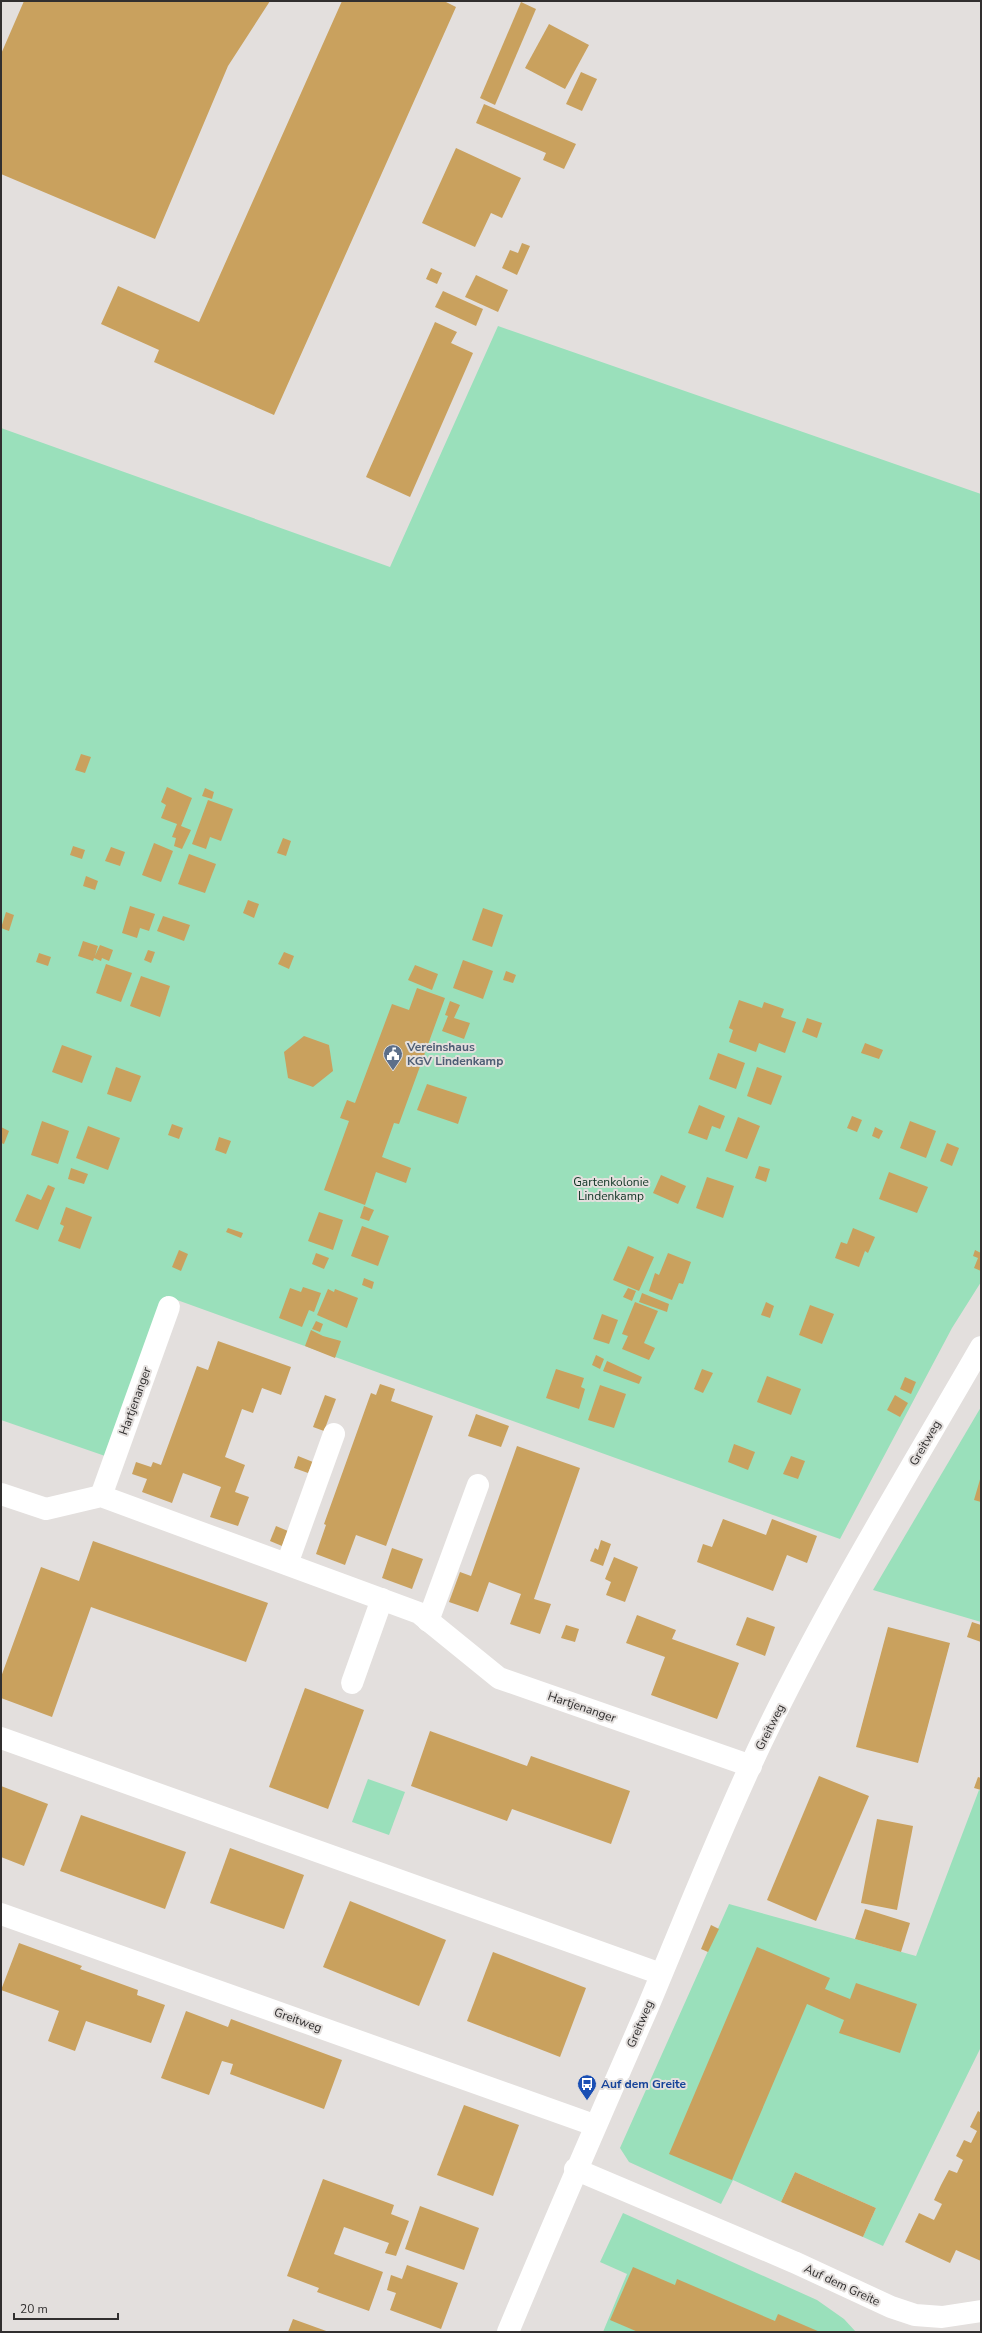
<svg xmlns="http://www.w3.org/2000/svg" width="982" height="2333" font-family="'Nunito Sans',sans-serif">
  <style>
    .green { fill: #9ae0bb }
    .building { fill: #c9a15e }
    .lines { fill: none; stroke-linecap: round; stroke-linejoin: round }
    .minor { stroke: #fff; stroke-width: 22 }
    .labels { text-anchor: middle; stroke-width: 4; stroke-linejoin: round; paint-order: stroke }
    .service-label { font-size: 12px; font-weight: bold; fill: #4e5e75; stroke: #e3dfdd; text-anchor: start }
    .park-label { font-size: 12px; fill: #0e3222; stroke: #e3dfdd }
    .street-label { font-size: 12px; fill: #312f2f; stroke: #e3dfdd }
    .transit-label { font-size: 12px; font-weight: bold; fill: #164399; stroke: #e3dfdd; text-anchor: start }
  </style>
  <rect width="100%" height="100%" fill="#e3dfdd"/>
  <!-- green -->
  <g class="green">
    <polygon points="498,326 981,494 981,1282 952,1328 840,1539 166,1296 108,1457 1,1420 1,428 390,567"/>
    <polygon points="981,1407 981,1622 873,1590"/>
    <polygon points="368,1779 405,1792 389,1835 352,1822"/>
    <polygon points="979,1790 981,1791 981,2047 883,2246 863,2237 876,2208 795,2172 781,2202 733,2180 721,2204 629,2162 620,2148 729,1904 916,1956"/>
    <polygon points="623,2213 817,2300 844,2319 856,2332 603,2332 627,2274 600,2262"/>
  </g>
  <!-- building -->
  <g class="building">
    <polygon points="24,1 270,1 228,66 155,239 1,174 1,54"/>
    <polygon points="342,1 444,1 456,7 274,415 154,362 159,350 101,324 118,286 199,322"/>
    <polygon points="521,2 536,9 495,105 480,98"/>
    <polygon points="549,24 589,45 565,89 525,68"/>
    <polygon points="581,72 597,79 582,111 566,104"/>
    <polygon points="484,104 576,144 564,169 543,160 546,153 476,123"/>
    <polygon points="456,148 521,178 502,218 491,213 475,247 422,223"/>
    <polygon points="522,243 530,246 517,275 502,268 510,250 518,253"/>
    <polygon points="431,268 442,273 437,284 426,279"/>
    <polygon points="476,275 508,290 498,312 465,297"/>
    <polygon points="443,291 483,309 476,326 435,307"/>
    <polygon points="435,322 457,332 451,343 473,353 410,497 366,477"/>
    <polygon points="81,754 91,757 85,773 75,770"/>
    <polygon points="167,787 192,798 181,826 191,830 182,849 174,846 176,838 172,837 177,824 161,818 166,805 161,802"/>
    <polygon points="205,788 214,792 212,799 202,796"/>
    <polygon points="208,800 233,809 221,841 210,837 206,849 192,844"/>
    <polygon points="283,838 291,841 286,856 277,853"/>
    <polygon points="154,843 173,851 161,882 142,875"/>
    <polygon points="73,846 85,850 82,859 70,855"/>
    <polygon points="111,847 125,852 120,866 105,861"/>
    <polygon points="189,854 216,864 205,893 178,884"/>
    <polygon points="86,876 98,881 95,890 83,886"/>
    <polygon points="248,900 259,904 254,918 243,913"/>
    <polygon points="130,906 155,914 149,931 140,928 137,938 122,933"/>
    <polygon points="483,908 503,915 492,947 472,940"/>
    <polygon points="6,912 14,915 9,931 1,928"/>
    <polygon points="163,916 190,925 184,941 157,931"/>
    <polygon points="83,941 98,946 95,956 100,945 113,950 109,961 102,958 101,961 94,958 93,961 78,956"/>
    <polygon points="148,950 155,952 151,963 144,960"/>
    <polygon points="284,952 294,956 289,969 278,964"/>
    <polygon points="39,953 51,957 48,966 36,962"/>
    <polygon points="463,960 493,971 483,999 453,988"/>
    <polygon points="106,964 132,973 121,1002 96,993"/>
    <polygon points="415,965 438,974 432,990 408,980"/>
    <polygon points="506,971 516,975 513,983 503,980"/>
    <polygon points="141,976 170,986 160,1017 130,1006"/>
    <polygon points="417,988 445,998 399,1124 394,1123 382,1157 411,1168 406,1183 376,1172 365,1205 324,1190 349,1121 340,1118 347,1100 355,1103 392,1004 409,1010"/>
    <polygon points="739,1000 762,1008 764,1002 784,1009 781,1017 796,1022 785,1053 759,1043 756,1052 729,1042 733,1030 729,1028"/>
    <polygon points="450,1001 460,1005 454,1018 470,1023 464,1039 442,1031 448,1016 445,1015"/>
    <polygon points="807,1018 822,1023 817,1038 802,1032"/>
    <polygon points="304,1036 329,1045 333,1071 313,1087 288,1078 284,1052"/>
    <polygon points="865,1043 883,1050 879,1059 861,1053"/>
    <polygon points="62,1045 92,1056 82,1083 52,1072"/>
    <polygon points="718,1053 745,1063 736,1089 709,1079"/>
    <polygon points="116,1067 141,1076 131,1102 107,1094"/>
    <polygon points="757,1067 782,1076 771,1105 747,1096"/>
    <polygon points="427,1084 467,1097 458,1124 417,1110"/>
    <polygon points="699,1105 725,1116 720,1129 712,1126 707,1140 688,1133"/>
    <polygon points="852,1116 862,1120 857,1132 847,1128"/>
    <polygon points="738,1117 760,1126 747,1159 725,1151"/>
    <polygon points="42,1121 69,1131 58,1164 31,1155"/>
    <polygon points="910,1121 936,1131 926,1158 900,1148"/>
    <polygon points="172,1124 183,1128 179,1139 168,1135"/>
    <polygon points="88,1126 120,1138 108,1170 76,1158"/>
    <polygon points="1,1127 9,1131 4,1144 1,1143"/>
    <polygon points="875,1127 883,1131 879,1139 872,1136"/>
    <polygon points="219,1137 231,1141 226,1154 215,1150"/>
    <polygon points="947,1143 959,1148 952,1166 940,1161"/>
    <polygon points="759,1166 770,1169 766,1182 755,1178"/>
    <polygon points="71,1168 88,1174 84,1184 68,1179"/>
    <polygon points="889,1172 928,1187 917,1213 879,1199"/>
    <polygon points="661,1175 686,1186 678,1204 653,1193"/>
    <polygon points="707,1177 734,1186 723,1218 696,1208"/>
    <polygon points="48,1185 55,1188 38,1230 15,1221 27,1194 41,1200"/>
    <polygon points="364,1206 374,1210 369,1221 360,1218"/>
    <polygon points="66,1207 92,1217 80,1249 58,1241 64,1226 60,1224"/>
    <polygon points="319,1212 343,1220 333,1250 308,1241"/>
    <polygon points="362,1226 389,1236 378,1266 351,1256"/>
    <polygon points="228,1228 243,1233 241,1238 226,1232"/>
    <polygon points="853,1228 875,1237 868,1253 865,1251 859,1267 835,1258 841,1242 847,1244"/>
    <polygon points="628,1246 654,1257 639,1291 613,1280"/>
    <polygon points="179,1250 188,1254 181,1271 172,1267"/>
    <polygon points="975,1250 981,1253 981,1271 974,1268 978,1258 973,1256"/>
    <polygon points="316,1253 329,1258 324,1269 312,1264"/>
    <polygon points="668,1253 691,1262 683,1284 679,1283 672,1300 649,1291 655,1273 659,1275"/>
    <polygon points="364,1278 374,1282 372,1289 362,1285"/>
    <polygon points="303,1287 321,1293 314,1312 309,1310 302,1327 279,1318 290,1288 301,1292"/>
    <polygon points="628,1288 636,1291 632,1301 623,1297"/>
    <polygon points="328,1289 334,1292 335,1289 358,1298 347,1328 317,1315"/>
    <polygon points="642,1293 669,1304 667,1312 639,1302"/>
    <polygon points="635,1302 658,1311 644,1343 655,1348 649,1360 622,1349 628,1336 622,1334"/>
    <polygon points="766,1302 774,1306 770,1318 761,1315"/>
    <polygon points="810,1305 834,1314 822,1344 799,1335"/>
    <polygon points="602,1314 618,1320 609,1344 593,1339"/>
    <polygon points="316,1321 323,1324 320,1332 312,1329"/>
    <polygon points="311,1330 323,1336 341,1341 335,1358 305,1346"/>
    <polygon points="218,1341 291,1367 281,1395 262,1388 253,1413 242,1409 225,1457 245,1465 235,1492 249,1497 238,1526 210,1517 221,1487 183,1473 172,1503 142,1492 147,1479 132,1474 136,1462 151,1467 153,1462 161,1465 197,1366 208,1370"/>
    <polygon points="596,1355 604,1359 600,1369 592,1365"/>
    <polygon points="607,1361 642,1377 639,1384 603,1371"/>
    <polygon points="556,1369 584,1378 581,1387 585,1389 579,1409 546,1398"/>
    <polygon points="702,1369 713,1373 703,1393 694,1389"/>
    <polygon points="767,1376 801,1389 791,1415 757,1402"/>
    <polygon points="905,1377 916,1382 911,1394 900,1389"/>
    <polygon points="380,1384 395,1389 391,1401 433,1416 386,1546 356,1535 345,1565 316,1554 326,1525 324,1524 371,1393 376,1395"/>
    <polygon points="600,1385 626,1394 614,1428 588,1420"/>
    <polygon points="325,1395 336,1399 324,1431 313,1427"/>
    <polygon points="895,1395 908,1403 900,1417 887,1410"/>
    <polygon points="476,1414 509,1426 501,1447 468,1436"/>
    <polygon points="734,1444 755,1452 748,1470 728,1462"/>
    <polygon points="517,1446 580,1468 534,1599 551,1604 540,1634 510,1624 521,1594 489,1582 478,1612 449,1602 460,1572 471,1576"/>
    <polygon points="298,1456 313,1462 308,1473 294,1468"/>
    <polygon points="791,1456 805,1461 798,1479 783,1474"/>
    <polygon points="981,1476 981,1502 974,1500"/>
    <polygon points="723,1519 766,1535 772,1519 817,1536 807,1563 787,1555 773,1591 697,1562 703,1544 712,1547"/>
    <polygon points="276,1526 288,1531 282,1546 270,1541"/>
    <polygon points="601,1540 611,1544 603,1566 590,1561 595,1548 598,1550"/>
    <polygon points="93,1541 268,1603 246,1662 91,1607 52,1717 1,1698 1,1677 41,1567 79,1581"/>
    <polygon points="392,1548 423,1559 412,1589 382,1578"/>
    <polygon points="614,1557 638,1567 625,1602 606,1595 611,1582 605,1579"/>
    <polygon points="637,1615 676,1630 672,1639 739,1663 717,1719 651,1695 665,1657 626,1643"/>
    <polygon points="747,1617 775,1627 765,1656 736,1645"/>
    <polygon points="972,1622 981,1625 981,1642 967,1637"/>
    <polygon points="566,1625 579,1629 575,1642 561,1638"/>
    <polygon points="888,1627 950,1643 918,1763 856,1747"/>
    <polygon points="305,1688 364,1710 328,1809 269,1787"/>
    <polygon points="430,1731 527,1766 531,1756 630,1791 611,1844 512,1809 507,1821 411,1786"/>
    <polygon points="819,1776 869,1796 816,1921 767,1900"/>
    <polygon points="978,1777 981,1778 981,1790 974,1788"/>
    <polygon points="1,1786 48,1804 24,1866 1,1857"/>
    <polygon points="81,1815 186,1852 165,1909 60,1871"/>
    <polygon points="877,1819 913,1826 897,1910 861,1903"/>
    <polygon points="230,1848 304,1875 284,1929 210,1903"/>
    <polygon points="350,1901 446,1940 419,2006 323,1967"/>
    <polygon points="865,1909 910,1923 901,1952 855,1939"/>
    <polygon points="711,1925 719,1929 708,1952 701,1949"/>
    <polygon points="19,1943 82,1966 80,1969 138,1990 137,1995 165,2005 151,2043 86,2021 75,2051 48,2041 59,2011 1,1990"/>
    <polygon points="757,1947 830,1978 825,1989 850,1999 856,1983 917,2004 900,2053 839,2033 844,2020 807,2004 732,2180 669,2154"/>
    <polygon points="493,1952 586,1988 560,2057 467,2021"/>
    <polygon points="186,2011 228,2027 231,2019 342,2060 324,2109 230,2074 233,2064 222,2061 209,2095 161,2078"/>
    <polygon points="464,2105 519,2125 493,2196 437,2175"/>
    <polygon points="978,2111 981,2113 981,2261 956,2250 950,2263 905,2242 919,2213 934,2220 942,2204 934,2200 941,2185 949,2170 957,2173 963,2160 956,2156 964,2140 971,2143 977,2131 970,2127"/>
    <polygon points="795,2172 876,2208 863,2237 781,2202"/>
    <polygon points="323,2179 394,2205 391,2214 409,2221 396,2256 385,2253 389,2243 344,2227 334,2254 383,2272 369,2311 317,2292 319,2288 287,2276"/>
    <polygon points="420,2206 479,2228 464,2270 405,2249"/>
    <polygon points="407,2265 458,2283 441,2329 390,2310 396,2293 387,2290 391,2275 402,2279"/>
    <polygon points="633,2267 675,2285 677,2279 775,2321 778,2314 820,2332 638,2332 610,2320"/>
    <polygon points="293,2319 329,2332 288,2332"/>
  </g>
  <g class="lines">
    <!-- minor -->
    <g class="minor">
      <polyline points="1,1494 46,1509 101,1496 419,1613 499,1678 751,1766"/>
      <polyline points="101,1496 169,1307"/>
      <polyline points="287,1564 334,1434"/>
      <polyline points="428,1621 478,1485"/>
      <polyline points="352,1683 382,1599"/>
      <polyline points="1,1738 661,1974"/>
      <polyline points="1,1914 594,2125"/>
      <polyline points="575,2169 794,2262 891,2307 915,2315 942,2317 981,2311"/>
      <path d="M508,2332C553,2224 600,2116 647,2009C685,1919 720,1829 762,1741C827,1605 906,1477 981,1347"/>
    </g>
  </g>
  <!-- icons -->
  <defs>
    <symbol id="civic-pin" viewBox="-11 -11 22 30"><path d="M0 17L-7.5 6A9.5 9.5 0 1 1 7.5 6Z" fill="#5c6f8a" stroke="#e3dfdd"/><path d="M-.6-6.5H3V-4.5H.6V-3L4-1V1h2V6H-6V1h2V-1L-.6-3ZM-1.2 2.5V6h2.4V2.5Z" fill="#fff"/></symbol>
    <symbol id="bus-pin" viewBox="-11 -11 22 30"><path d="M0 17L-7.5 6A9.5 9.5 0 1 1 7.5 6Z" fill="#1a4fb4" stroke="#e3dfdd"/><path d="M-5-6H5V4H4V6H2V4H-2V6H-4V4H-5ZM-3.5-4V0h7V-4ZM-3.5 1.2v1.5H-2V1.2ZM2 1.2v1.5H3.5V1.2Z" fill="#fff"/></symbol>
  </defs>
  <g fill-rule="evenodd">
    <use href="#civic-pin" x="382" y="1043" width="22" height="30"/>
    <use href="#bus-pin" x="576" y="2073" width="22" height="30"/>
  </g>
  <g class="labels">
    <!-- service labels -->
    <g class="service-label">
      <text x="407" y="1051">Vereinshaus<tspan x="407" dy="14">KGV Lindenkamp</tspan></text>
    </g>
    <!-- park labels -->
    <g class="park-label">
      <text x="611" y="1186">Gartenkolonie<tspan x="611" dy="14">Lindenkamp</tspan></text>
    </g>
    <!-- street labels -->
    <g class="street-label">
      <text transform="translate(135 1401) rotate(-70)" y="4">Hartjenanger</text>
      <text transform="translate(925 1443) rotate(-60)" y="4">Greitweg</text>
      <text transform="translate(582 1707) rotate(19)" y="4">Hartjenanger</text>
      <text transform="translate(770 1727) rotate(-63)" y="4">Greitweg</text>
      <text transform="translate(298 2020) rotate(20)" y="4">Greitweg</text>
      <text transform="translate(640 2024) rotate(-67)" y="4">Greitweg</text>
      <text transform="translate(842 2285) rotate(25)" y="4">Auf dem Greite</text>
    </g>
    <!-- transit labels -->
    <g class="transit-label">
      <text x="601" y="2088">Auf dem Greite</text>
    </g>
  </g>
  <!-- border -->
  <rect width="982" height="2333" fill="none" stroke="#312f2f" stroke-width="4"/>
  <!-- scale -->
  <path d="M14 2313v6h104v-6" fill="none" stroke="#312f2f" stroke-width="2"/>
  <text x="20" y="2313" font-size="12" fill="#312f2f" stroke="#e3dfdd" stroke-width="3" paint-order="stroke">20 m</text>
</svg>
